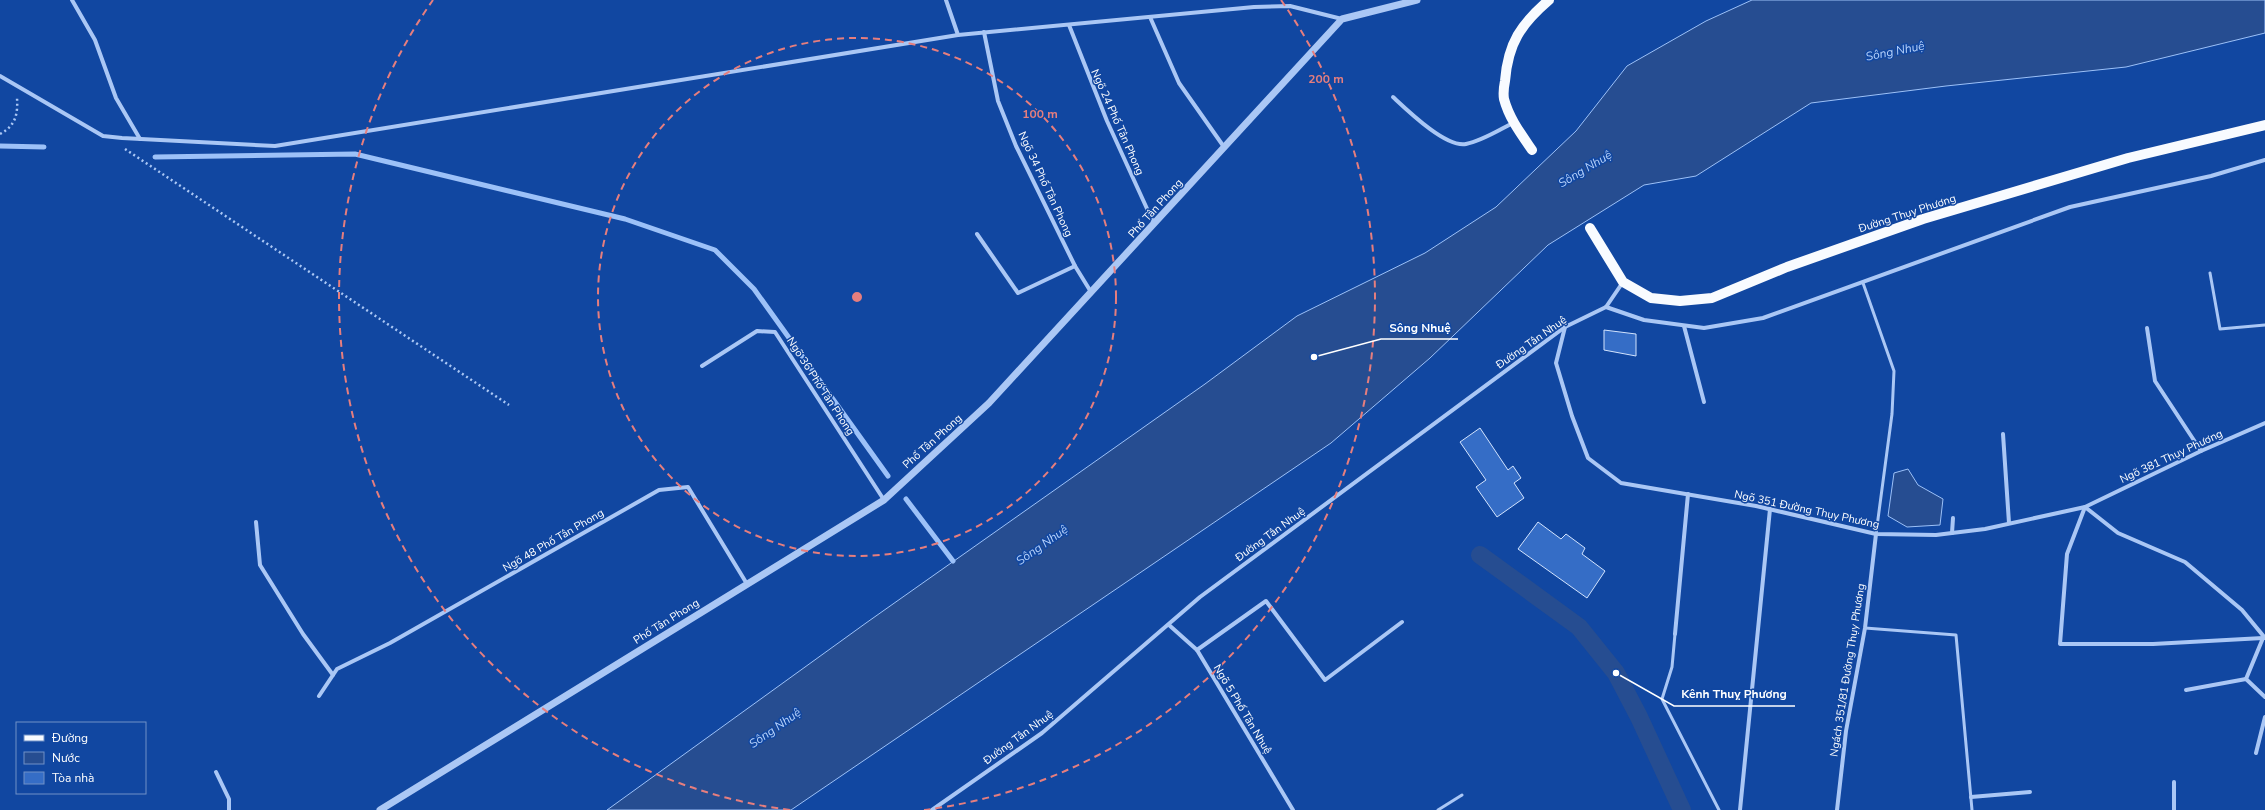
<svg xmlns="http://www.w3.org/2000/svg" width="2265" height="810" font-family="'Nunito Sans',sans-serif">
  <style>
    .water { fill: #264d91; stroke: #9cc1f8 }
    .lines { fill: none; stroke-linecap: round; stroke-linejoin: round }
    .stream { stroke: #9cc1f8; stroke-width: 5 }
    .canal { stroke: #264d91; stroke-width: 18 }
    .building { fill: #356dc6; stroke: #d3e4fe }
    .path { stroke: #aac7f5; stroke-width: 2.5; stroke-dasharray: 2 3; stroke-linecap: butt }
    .service { stroke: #aac7f5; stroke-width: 3 }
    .minor { stroke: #aac7f5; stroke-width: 4 }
    .tertiary { stroke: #aac7f5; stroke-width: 7 }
    .primary { stroke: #f8fbff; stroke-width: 10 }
    .ring { fill: none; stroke: #e67e7e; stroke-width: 2; stroke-dasharray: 7 5 }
    .labels { text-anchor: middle; stroke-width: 3; stroke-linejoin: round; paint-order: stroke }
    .street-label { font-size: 11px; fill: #fff; stroke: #1147a1 }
    .water-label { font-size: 12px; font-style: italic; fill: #b7d2fb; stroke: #1147a1 }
    .centre { fill: #e67e7e; stroke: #1147a1; stroke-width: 2 }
    .ring-label { font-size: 12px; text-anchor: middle; font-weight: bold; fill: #e67e7e; stroke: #1147a1; stroke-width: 3; stroke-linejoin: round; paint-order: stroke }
    .leader { fill: none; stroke: #fff; stroke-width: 1.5 }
    .callout-dot { fill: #fff; stroke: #1147a1; stroke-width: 1.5 }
    .callout-label { font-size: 12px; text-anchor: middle; font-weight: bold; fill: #fff; stroke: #1147a1; stroke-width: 3; stroke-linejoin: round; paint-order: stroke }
  </style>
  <rect width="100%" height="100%" fill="#1147a1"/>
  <!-- water -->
  <g class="water">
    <polygon points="1752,0 2265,0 2265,33 2126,67 1946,86 1811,103 1696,176 1644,185 1548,245 1430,358 1331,443 791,810 607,810 866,623 1205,384 1297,316 1425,253 1496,207 1576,131 1627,66 1706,21"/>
    <polygon points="1908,469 1918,485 1943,499 1940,525 1907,527 1888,516 1894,473"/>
  </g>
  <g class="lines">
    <!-- stream -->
    <g class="stream">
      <polyline points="0,146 44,147"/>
      <polyline points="155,157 355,154 625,219 715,250 754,289 888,476"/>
      <polyline points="906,499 953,561"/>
    </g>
    <!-- canal -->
    <polyline class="canal" points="1480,555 1579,627 1616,673 1639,717 1682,810"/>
  </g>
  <!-- building -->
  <g class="building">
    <polygon points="1604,330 1636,334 1636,356 1604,350"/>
    <polygon points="1480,428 1508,470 1513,466 1521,478 1514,483 1524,498 1497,517 1476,487 1486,480 1460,442"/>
    <polygon points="1538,522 1561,539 1566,534 1585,548 1582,554 1605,571 1587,598 1518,549"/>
  </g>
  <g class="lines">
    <!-- path -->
    <g class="path">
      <path d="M0,134C16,126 18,113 17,98"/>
      <polyline points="125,149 509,405"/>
    </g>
    <!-- service -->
    <g class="service">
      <polyline points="2210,273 2220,329 2265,325"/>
      <polyline points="1863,283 1894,371 1892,414 1876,534"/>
      <polyline points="1865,628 1956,635 1972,810"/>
      <polyline points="1675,634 1672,667 1662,699 1719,810"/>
      <polyline points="1438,810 1462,795"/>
    </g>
    <!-- minor -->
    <g class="minor">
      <polyline points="72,0 95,40 116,98 140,139"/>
      <polyline points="946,0 958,35"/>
      <polyline points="1150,17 1179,83 1224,147"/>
      <polyline points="1069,25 1107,121 1154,224"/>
      <polyline points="984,32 998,101 1016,146 1075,266 1091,292"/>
      <polyline points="0,76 103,136 122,138 275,146 958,35 1254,7 1290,6 1342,19"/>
      <path d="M1393,97C1407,110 1446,148 1466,144C1482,141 1499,130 1513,123"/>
      <polyline points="977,234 1018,293 1075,266"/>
      <polyline points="1606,307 1644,320 1704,328 1763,318 2070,207 2211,176 2265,160"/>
      <polyline points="1684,326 1704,402"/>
      <polyline points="1565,327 1556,363 1572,416 1588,458 1621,483 1756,506 1876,534 1936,535 1952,533 1985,529 2085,507 2118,533 2185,562 2242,610 2265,638"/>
      <polyline points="2147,328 2155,381 2201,451"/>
      <polyline points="702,366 757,331 775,332 884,500"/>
      <polyline points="2265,423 2201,451 2085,507 2067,554 2060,644 2153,644 2263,638 2246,679 2265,697"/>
      <polyline points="2003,434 2009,523"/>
      <polyline points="256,522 260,565 303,634 333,675"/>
      <polyline points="1952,533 1953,518"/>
      <polyline points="1169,625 1197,650 1293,810"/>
      <polyline points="1675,634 1688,494"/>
      <polyline points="1197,650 1266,601 1325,680 1402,622"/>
      <polyline points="2186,690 2246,679"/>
      <polyline points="319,696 337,669 390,643 659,490 688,487 747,584"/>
      <polyline points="2256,753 2265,717"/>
      <polyline points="216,772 229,799 229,810"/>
      <polyline points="2174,782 2174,810"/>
      <polyline points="1971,797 2030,792"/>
      <polyline points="932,810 1042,733 1200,597 1565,327 1606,307 1623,282"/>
      <polyline points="1740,810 1770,509"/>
      <polyline points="1837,810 1846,731 1865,628 1876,534"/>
    </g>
    <!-- tertiary -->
    <polyline class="tertiary" points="380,810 884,500 989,403 1342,19 1417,0"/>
    <!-- primary -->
    <g class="primary">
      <path d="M1532,150C1521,134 1509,118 1504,99C1503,93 1504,86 1505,81C1508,43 1521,24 1549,0"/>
      <polyline points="1590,228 1623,282 1651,298 1680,301 1712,298 1787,267 1923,219 2128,158 2265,125"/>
    </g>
  </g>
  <!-- distance rings -->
  <g class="ring">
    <circle cx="857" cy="297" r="259"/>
    <path d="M790 810A517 517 0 0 1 433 0M1281 0A517 517 0 0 1 924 810"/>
  </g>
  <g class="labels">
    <!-- street labels -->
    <g class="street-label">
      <text transform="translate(1118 122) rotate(66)" y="4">Ngõ 24 Phố Tân Phong</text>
      <text transform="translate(1046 184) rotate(65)" y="4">Ngõ 34 Phố Tân Phong</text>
      <text transform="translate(1155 208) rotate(-48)" y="4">Phố Tân Phong</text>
      <text transform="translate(1907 213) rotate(-18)" y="4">Đường Thụy Phương</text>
      <text transform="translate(1531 342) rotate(-35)" y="4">Đường Tân Nhuệ</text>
      <text transform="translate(821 386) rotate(57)" y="4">Ngõ 36 Phố Tân Phong</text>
      <text transform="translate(932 441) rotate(-42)" y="4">Phố Tân Phong</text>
      <text transform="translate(2171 456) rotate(-25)" y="4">Ngõ 381 Thụy Phương</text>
      <text transform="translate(1807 509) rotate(12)" y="4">Ngõ 351 Đường Thụy Phương</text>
      <text transform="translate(1270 534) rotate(-36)" y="4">Đường Tân Nhuệ</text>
      <text transform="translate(553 540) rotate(-30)" y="4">Ngõ 48 Phố Tân Phong</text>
      <text transform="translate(666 621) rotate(-32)" y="4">Phố Tân Phong</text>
      <text transform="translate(1847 670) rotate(-81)" y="4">Ngách 351/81 Đường Thụy Phương</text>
      <text transform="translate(1243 709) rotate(59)" y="4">Ngõ 5 Phố Tân Nhuệ</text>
      <text transform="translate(1018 737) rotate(-36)" y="4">Đường Tân Nhuệ</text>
    </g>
    <!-- water labels -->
    <g class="water-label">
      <text transform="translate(1895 51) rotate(-11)" y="4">Sông Nhuệ</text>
      <text transform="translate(1585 169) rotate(-31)" y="4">Sông Nhuệ</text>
      <text transform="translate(1042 545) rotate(-35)" y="4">Sông Nhuệ</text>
      <text transform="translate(775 728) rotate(-35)" y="4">Sông Nhuệ</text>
    </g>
  </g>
  <circle cx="857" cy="297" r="6" class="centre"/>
  <g class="ring-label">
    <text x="1326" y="83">200 m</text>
    <text x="1040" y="118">100 m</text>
  </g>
  <!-- callouts -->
  <path class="leader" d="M1314 357L1381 339H1458M1616 673L1674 706H1795"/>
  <g class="callout-dot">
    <circle cx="1314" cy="357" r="4"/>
    <circle cx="1616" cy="673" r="4"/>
  </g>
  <g class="callout-label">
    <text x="1420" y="332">Sông Nhuệ</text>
    <text x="1734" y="698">Kênh Thuỵ Phương</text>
  </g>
  <!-- legend -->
  <rect x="16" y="722" width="130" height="72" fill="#1147a1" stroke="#7091c7"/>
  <rect x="24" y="735" width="20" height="6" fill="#f8fbff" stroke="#7091c7"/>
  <text x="52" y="742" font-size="12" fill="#ffffff">Đường</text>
  <rect x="24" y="752" width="20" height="12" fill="#264d91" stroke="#7091c7"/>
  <text x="52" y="762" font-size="12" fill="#ffffff">Nước</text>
  <rect x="24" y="772" width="20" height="12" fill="#356dc6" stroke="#7091c7"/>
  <text x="52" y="782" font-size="12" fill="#ffffff">Tòa nhà</text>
</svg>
